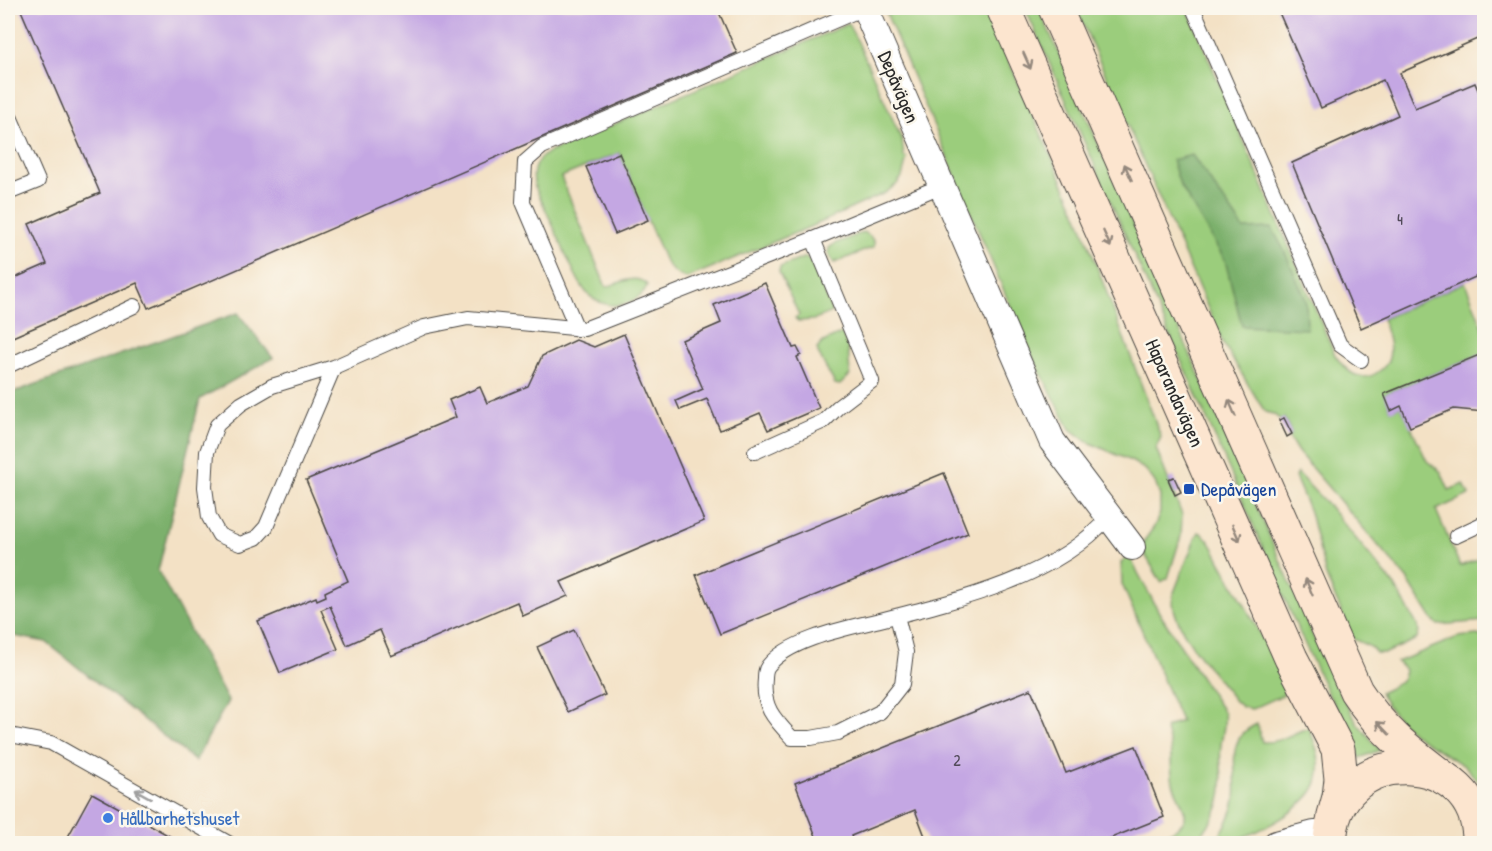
<svg xmlns="http://www.w3.org/2000/svg" width="1492" height="851" font-family="'Patrick Hand',sans-serif">
  <style>
    .green { fill: #9bcd7c; stroke: #637c54; stroke-width: 1.5 }
    .forest { fill: #7cb06c; stroke: #546e4c; stroke-width: 1.5 }
    .building { fill: #c4a7e3 }
    .lines { fill: none; stroke-linecap: round; stroke-linejoin: round }
    .service-casing { stroke: #494642; stroke-width: 16 }
    .minor-casing { stroke: #494642; stroke-width: 28 }
    .secondary-casing { stroke: #494642; stroke-width: 35 }
    .service { stroke: #fff; stroke-width: 14 }
    .minor { stroke: #fff; stroke-width: 26 }
    .secondary { stroke: #fce5cf; stroke-width: 33 }
    .oneway { stroke: #94887d }
    .oneway2 { stroke: #a0a0a0 }
    .transit-dot { fill: #1a4fb4; stroke: #fbf7ec; stroke-width: 2 }
    .shop-dot { fill: #3f7fe0; stroke: #fbf7ec; stroke-width: 2 }
    .labels { text-anchor: middle; stroke-width: 5; stroke-linejoin: round; paint-order: stroke }
    .number-label { font-size: 16px; fill: #514a59 }
    .street-label { font-size: 20px; fill: #2b2b2b; stroke: #fbf7ec }
    .transit-label { font-size: 20px; fill: #164399; stroke: #fbf7ec; text-anchor: start }
    .shop-label { font-size: 20px; fill: #366cbe; stroke: #fbf7ec; text-anchor: start }
  </style>
  <rect width="100%" height="100%" fill="#fbf7ec"/>
  <filter id="ink" filterUnits="userSpaceOnUse"><feTurbulence type="fractalNoise" baseFrequency=".0167" numOctaves="2"/><feDisplacementMap in="SourceGraphic" scale="12" xChannelSelector="R" yChannelSelector="G"/><feConvolveMatrix kernelMatrix="1 2 1 2 8 2 1 2 1" color-interpolation-filters="sRGB"/></filter>
  <filter id="wash" filterUnits="userSpaceOnUse"><feTurbulence type="fractalNoise" baseFrequency=".008" numOctaves="4" result="noise"/><feDisplacementMap in="SourceGraphic" scale="24" xChannelSelector="R" yChannelSelector="G"/><feGaussianBlur stdDeviation="1.35" result="paint"/><feColorMatrix in="noise" values="0 0 0 0 0 0 0 0 0 0 0 0 0 0 0 0 0 1.4 0 .05"/><feComposite in="paint" operator="in"/></filter>
  <g filter="url(#wash)">
    <rect width="100%" height="100%" fill="#f3e1c5"/>
    <!-- green -->
    <g class="green">
      <polygon points="884,8 985,8 1078,216 1161,437 1156,448 1182,515 1181,536 1168,578 1161,582 1143,551 1144,541 1154,527 1160,513 1160,496 1155,482 1146,470 1133,462 1086,441 1070,429 1029,350"/>
      <polygon points="1025,8 1039,8 1320,652 1338,689 1358,724 1380,750 1360,758 1349,729 1328,694 1296,625 1233,478"/>
      <path d="M1076,8H1187L1335,355C1345,370 1360,385 1378,372C1382,369 1386,366 1388,361C1393,349 1387,331 1382,319L1465,282L1484,331V353L1385,394L1391,410L1401,406L1427,461L1441,472L1449,490L1464,484L1469,495L1436,510L1460,566L1484,557V621L1438,625L1432,619L1407,579L1298,452L1288,436L1292,434L1284,418L1281,420L1273,414L1265,412L1224,345Z"/>
      <path d="M848,24L858,42L902,140L904,157L907,158L902,177L897,184L885,193L824,221L687,278C676,276 670,269 664,259L619,153L561,177L606,287C619,283 636,273 647,285C645,295 636,299 627,303C613,308 596,304 586,292C577,281 572,267 566,255C556,232 546,210 535,187C531,172 534,162 547,153Z"/>
      <polygon points="864,232 870,236 874,242 874,247 834,263 828,254 829,248 834,244"/>
      <path d="M806,257C818,267 826,298 832,312L813,320L798,321L795,318L799,315L779,272L780,267Z"/>
      <polygon points="842,333 848,348 850,375 840,385 835,384 819,355 817,349 823,342"/>
      <polygon points="1297,473 1329,506 1395,586 1417,625 1419,632 1417,639 1386,653 1376,653 1371,647 1353,639 1326,576 1310,512 1295,477"/>
      <path d="M1199,532C1210,537 1217,556 1223,566C1246,606 1267,646 1287,687L1283,695L1252,709L1242,707L1235,701C1216,675 1169,627 1173,595L1195,539Z"/>
      <path d="M1129,556L1160,614L1224,713C1226,725 1222,734 1221,745C1219,758 1222,770 1222,783C1223,807 1210,827 1193,843H1141C1151,839 1182,831 1185,818C1187,808 1175,793 1173,783C1169,763 1174,749 1165,728L1181,721L1122,584L1121,562Z"/>
      <path d="M1477,635L1484,637V687L1478,724L1480,741L1484,752V788L1466,767L1418,737L1402,723L1390,709L1380,693C1391,687 1404,684 1405,670L1397,662L1458,637Z"/>
      <path d="M1257,724L1262,742C1283,743 1291,732 1309,728C1316,745 1323,763 1317,782C1309,810 1242,843 1215,844C1223,830 1232,816 1235,800C1239,769 1222,740 1257,724Z"/>
    </g>
    <!-- forest -->
    <g class="forest">
      <polygon points="1192,155 1244,229 1272,228 1284,250 1306,300 1307,329 1242,326 1225,260 1180,185 1172,160"/>
      <polygon points="238,313 273,358 200,399 158,571 228,701 195,761 46,642 8,635 8,394"/>
    </g>
    <g id="blocks">
      <!-- building -->
      <g class="building">
        <polygon points="20,8 717,8 737,53 148,308 137,283 8,339 8,281 47,264 29,224 100,193"/>
        <polygon points="1277,8 1484,8 1484,36 1400,73 1415,108 1475,83 1484,104 1484,280 1482,274 1361,328 1292,163 1398,115 1383,80 1321,108"/>
        <polygon points="619,153 648,220 615,234 586,167"/>
        <polygon points="765,283 793,348 797,347 801,355 797,357 819,408 768,430 760,413 720,430 707,399 680,410 676,401 703,389 682,340 721,323 714,305"/>
        <polygon points="624,334 704,521 561,582 568,596 523,616 517,602 391,656 380,630 347,645 330,606 321,610 338,649 280,673 258,621 316,597 317,600 326,596 325,592 348,581 306,480 456,417 449,400 480,387 487,403 528,386 542,356 576,340 594,347"/>
        <polygon points="1484,353 1484,412 1454,409 1410,427 1401,406 1391,411 1384,394"/>
        <polygon points="1284,418 1292,434 1287,437 1279,420"/>
        <polygon points="944,473 968,533 720,634 696,575"/>
        <polygon points="1174,477 1181,492 1175,495 1168,479"/>
        <polygon points="574,630 605,695 568,712 537,647"/>
        <polygon points="1031,689 1066,773 1136,746 1164,817 1096,844 928,844 915,810 851,836 854,844 819,844 795,783"/>
        <polygon points="92,793 184,844 64,844"/>
      </g>
    </g>
  </g>
  <g filter="url(#ink)">
    <use href="#blocks" fill-opacity="0" stroke="#494642" stroke-width="1.5"/>
    <g class="lines">
      <defs>
        <g id="service">
          <polyline points="1193,8 1340,345 1361,360"/>
          <polyline points="8,112 38,181 8,193"/>
          <polyline points="577,329 523,202 525,162 542,147 864,8"/>
          <polyline points="8,366 134,306"/>
          <polyline points="334,367 272,386 241,404 217,425 207,452 205,487 209,517 219,535 240,544 256,538 266,527 334,367 424,327 468,318 584,329 813,239 941,186"/>
          <polyline points="755,452 824,421 838,407 872,381 813,239"/>
          <polyline points="1456,536 1484,523"/>
          <path d="M897,616L906,652L902,684L880,712L838,733L811,738H792C774,719 762,707 765,679C765,674 765,670 768,666C789,639 847,628 880,620C953,602 1059,577 1108,517"/>
          <polyline points="8,738 15,736 51,743 230,844"/>
        </g>
        <g id="minor">
          <polyline points="865,8 1052,441 1132,547"/>
          <polyline points="1276,844 1314,834 1330,836"/>
        </g>
        <g id="secondary">
          <polyline points="1003,8 1291,658 1338,749 1341,779 1339,797 1334,815"/>
          <path d="M1055,8L1356,691C1382,731 1407,750 1444,778"/>
          <path d="M1330,844C1333,738 1482,747 1479,844"/>
        </g>
      </defs>
      <!-- service casing -->
      <use href="#service" class="service-casing"/>
      <!-- minor casing -->
      <use href="#minor" class="minor-casing"/>
      <!-- secondary casing -->
      <use href="#secondary" class="secondary-casing"/>
      <!-- service -->
      <use href="#service" class="service"/>
      <!-- minor -->
      <use href="#minor" class="minor"/>
      <!-- secondary -->
      <use href="#secondary" class="secondary"/>
    </g>
    <!-- one-way arrows -->
    <defs><path id="oneway-shaft" d="M-6 0H5M1.5-3L5.5 0L1.5 3" fill="none" stroke-width="1.6" stroke-linecap="round" stroke-linejoin="round" transform="scale(1.5)"/></defs>
    <g class="oneway">
      <use href="#oneway-shaft" transform="translate(1027 61) rotate(66)"/>
      <use href="#oneway-shaft" transform="translate(1128 172) rotate(-114)"/>
      <use href="#oneway-shaft" transform="translate(1107 239) rotate(66)"/>
      <use href="#oneway-shaft" transform="translate(1232 408) rotate(-113)"/>
      <use href="#oneway-shaft" transform="translate(1236 533) rotate(66)"/>
      <use href="#oneway-shaft" transform="translate(1309 587) rotate(-113)"/>
      <use href="#oneway-shaft" transform="translate(1383 728) rotate(-134)"/>
    </g>
    <use class="oneway2" href="#oneway-shaft" transform="translate(143 794) rotate(-151)"/>
  </g>
  <!-- markers -->
  <rect class="transit-dot" x="1183" y="483" width="12" height="12" rx="3"/>
  <circle class="shop-dot" cx="108" cy="818" r="6"/>
  <g class="labels">
    <!-- number labels -->
    <g class="number-label">
      <text x="1400" y="225">4</text>
      <text x="957" y="766">2</text>
    </g>
    <!-- street labels -->
    <g class="street-label">
      <text transform="translate(899 87) rotate(67)" y="7">Depåvägen</text>
      <text transform="translate(1175 393) rotate(66)" y="7">Haparandavägen</text>
    </g>
    <!-- transit labels -->
    <g class="transit-label">
      <text x="1201" y="496">Depåvägen</text>
    </g>
    <!-- shop labels -->
    <g class="shop-label">
      <text x="120" y="825">Hållbarhetshuset</text>
    </g>
  </g>
  <!-- margin -->
  <rect width="1492" height="851" fill="none" stroke="#fbf7ec" stroke-width="30"/>
</svg>
